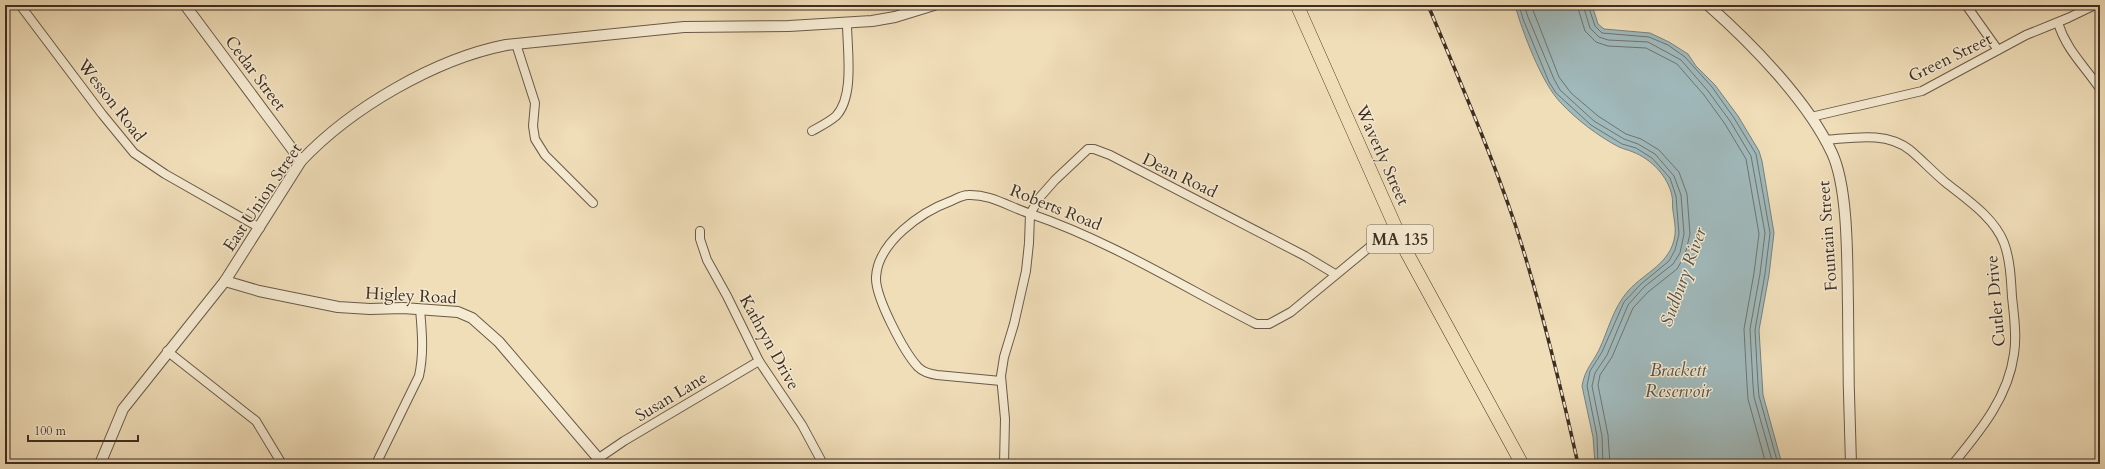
<svg xmlns="http://www.w3.org/2000/svg" width="2105" height="469" font-family="Cardo,serif">
  <style>
    .water { fill: #a0b9bb; stroke: #79817e }
    .lines { fill: none; stroke-linecap: round; stroke-linejoin: round }
    .shore { stroke: #6f746e; stroke-width: 1 }
    .minor-casing { stroke: #6a5a48; stroke-width: 10 }
    .tertiary-casing { stroke: #6a5a48; stroke-width: 12 }
    .primary-casing { stroke: #3e2e22; stroke-width: 14 }
    .minor { stroke: #f5ead2; stroke-width: 8 }
    .tertiary { stroke: #f5ead2; stroke-width: 10 }
    .primary { stroke: #f0deb9; stroke-width: 13 }
    .rail-casing { stroke: #3e2e22; stroke-width: 3.5 }
    .rail { stroke: #f5ead2; stroke-width: 2; stroke-dasharray: 6; stroke-linecap: butt }
    .labels { text-anchor: middle; stroke-width: 3; stroke-linejoin: round; paint-order: stroke }
    .shield { fill: #f5ead2; stroke: #756657; stroke-width: 1 }
    .shield-label { font-size: 16px; font-weight: bold; fill: #3e2e22 }
    .street-label { font-size: 17px; fill: #3e2e22; stroke: #f5ead2 }
    .water-label { font-size: 18px; font-style: italic; fill: #565148; stroke: #f5ead2 }
  </style>
  <rect width="100%" height="100%" fill="#f0deb9"/>
  <filter id="stains"><feTurbulence type="fractalNoise" baseFrequency=".005" numOctaves="4"/><feColorMatrix values="0 0 0 0 .2 0 0 0 0 .09 0 0 0 0 .02 0 0 0 .5 -.17"/></filter>
  <radialGradient id="worn" r=".72"><stop offset=".6" stop-color="#630" stop-opacity="0"/><stop offset="1" stop-color="#630" stop-opacity=".3"/></radialGradient>
  <!-- water -->
  <path class="water" d="M1515,5H1592L1598,24L1604,29L1650,33L1669,42L1688,54L1696,66L1715,85L1738,116L1759,151L1762,161L1774,233L1769,275L1759,330L1763,395L1782,464H1595L1593,437L1582,386C1585,369 1592,364 1599,350C1608,331 1613,308 1628,291C1645,272 1671,264 1675,235C1676,227 1674,219 1673,211C1672,206 1673,200 1672,196C1668,176 1651,159 1633,152C1629,150 1623,149 1619,147C1598,136 1577,120 1561,103C1542,84 1522,31 1515,5Z"/>
  <g class="lines">
    <!-- shore -->
    <g class="shore">
      <polyline points="1519,5 1523,19 1549,82 1556,93 1591,125 1622,144 1636,148 1652,158 1670,178 1676,196 1679,234 1675,250 1669,261 1641,284 1624,302 1602,352 1590,371 1587,386 1597,436 1598,464"/>
      <polyline points="1524,5 1528,17 1554,79 1560,90 1594,121 1624,139 1638,144 1655,154 1674,176 1681,195 1684,234 1680,253 1673,264 1644,287 1628,305 1607,355 1595,373 1592,386 1602,436 1603,464"/>
      <polyline points="1531,5 1559,77 1571,93 1598,116 1626,134 1641,139 1659,150 1679,172 1687,194 1690,234 1685,255 1677,269 1648,292 1633,308 1612,357 1600,375 1598,385 1608,435 1610,464"/>
      <polyline points="1577,5 1585,31 1596,42 1608,46 1646,48 1677,64 1704,95 1725,124 1746,159 1759,234 1754,273 1744,329 1747,385 1748,399 1766,464"/>
      <polyline points="1583,5 1590,28 1599,37 1608,40 1648,42 1681,60 1708,91 1730,121 1751,156 1765,233 1760,274 1750,329 1753,385 1754,397 1773,464"/>
      <polyline points="1588,5 1595,26 1602,33 1649,37 1668,45 1685,57 1712,87 1734,118 1756,154 1770,233 1765,274 1755,330 1758,385 1759,396 1778,464"/>
    </g>
    <defs>
      <g id="minor">
        <polyline points="20,5 102,114 134,153 165,174 260,228"/>
        <polyline points="1966,5 1998,50"/>
        <path d="M2058,23C2067,51 2084,65 2100,89"/>
        <polyline points="516,44 535,103 533,126 535,139 545,155 593,203"/>
        <polyline points="1811,117 1922,91 2026,35 2068,18 2095,5"/>
        <path d="M812,131C821,126 829,122 836,116C855,96 847,49 847,23"/>
        <path d="M1825,140C1853,138 1886,131 1910,150C1922,160 1933,172 1945,182C1966,199 1994,217 2004,243C2010,259 2011,279 2012,297C2014,315 2017,336 2014,354C2008,398 1980,431 1953,464"/>
        <polyline points="700,231 700,239 707,260 727,296 759,361 802,425 823,464"/>
        <polyline points="167,351 256,421 282,464"/>
        <path d="M1001,381L937,375C930,374 923,372 918,367C904,352 875,297 876,277C878,242 921,212 951,201C956,199 962,195 968,195C991,194 1009,207 1031,214C1110,241 1182,286 1256,324H1269L1291,312L1395,226"/>
        <polyline points="599,458 624,441 759,361"/>
        <path d="M376,464L419,376C424,353 422,332 420,309"/>
        <polyline points="1004,464 1005,419 1001,376 1004,357 1014,324 1026,271 1029,243 1030,214 1040,197 1055,180 1088,149 1094,149 1110,155 1305,256 1335,274"/>
      </g>
      <g id="tertiary">
        <polyline points="185,5 301,161"/>
        <path d="M1708,5C1751,43 1808,101 1832,153C1849,190 1847,265 1848,306C1848,359 1849,411 1851,464"/>
        <polyline points="225,281 259,291 338,307 370,309 403,308 458,312 472,318 499,342 603,464"/>
        <path d="M100,464L123,409L225,281L301,161C351,108 435,59 506,45L684,27L789,26L872,21L895,17L934,5"/>
      </g>
      <polyline id="primary" points="1297,5 1407,253 1522,464"/>
    </defs>
    <!-- minor casing -->
    <use href="#minor" class="minor-casing"/>
    <!-- tertiary casing -->
    <use href="#tertiary" class="tertiary-casing"/>
    <!-- primary casing -->
    <use href="#primary" class="primary-casing"/>
    <!-- minor -->
    <use href="#minor" class="minor"/>
    <!-- tertiary -->
    <use href="#tertiary" class="tertiary"/>
    <!-- primary -->
    <use href="#primary" class="primary"/>
    <defs>
      <path id="rail" d="M1428,5C1458,77 1490,150 1515,224C1541,303 1560,383 1578,464"/>
    </defs>
    <!-- rail casing -->
    <use href="#rail" class="rail-casing"/>
    <!-- rail -->
    <use href="#rail" class="rail"/>
  </g>
  <g class="labels">
    <!-- shield labels -->
    <rect class="shield" x="1367" y="225" width="66" height="28" rx="3"/>
    <g class="shield-label">
      <text x="1400" y="245">MA 135</text>
    </g>
    <!-- street labels -->
    <g class="street-label">
      <text transform="translate(1950 57) rotate(-26)" y="6">Green Street</text>
      <text transform="translate(256 73) rotate(53)" y="6">Cedar Street</text>
      <text transform="translate(112 100) rotate(52)" y="6">Wesson Road</text>
      <text transform="translate(1383 155) rotate(66)" y="6">Waverly Street</text>
      <text transform="translate(1180 175) rotate(26)" y="6">Dean Road</text>
      <text transform="translate(262 197) rotate(-56)" y="6">East Union Street</text>
      <text transform="translate(1056 207) rotate(22)" y="6">Roberts Road</text>
      <text transform="translate(1827 236) rotate(-94)" y="6">Fountain Street</text>
      <text transform="translate(411 295) rotate(3)" y="6">Higley Road</text>
      <text transform="translate(1995 301) rotate(-95)" y="6">Cutler Drive</text>
      <text transform="translate(770 342) rotate(61)" y="6">Kathryn Drive</text>
      <text transform="translate(671 396) rotate(-31)" y="6">Susan Lane</text>
    </g>
    <!-- water labels -->
    <g class="water-label">
      <text transform="translate(1683 277) rotate(-70)" y="6">Sudbury River</text>
      <text x="1678" y="376">Brackett<tspan x="1678" dy="21">Reservoir</tspan></text>
    </g>
  </g>
  <!-- margin -->
  <rect width="2105" height="469" fill="none" stroke="#f0deb9" stroke-width="20"/>
  <rect x="6" y="6" width="2093" height="457" fill="none" stroke="#3e2e22" stroke-width="2"/>
  <rect x="10" y="10" width="2085" height="449" fill="none" stroke="#3e2e22"/>
  <!-- scale -->
  <path d="M28 435v6h110v-6" fill="none" stroke="#3e2e22" stroke-width="2"/>
  <text x="34" y="435" font-size="12" fill="#3e2e22" stroke="#f5ead2" stroke-width="3" paint-order="stroke">100 m</text>
  <rect width="100%" height="100%" filter="url(#stains)"/>
  <rect width="100%" height="100%" fill="url(#worn)"/>
</svg>
